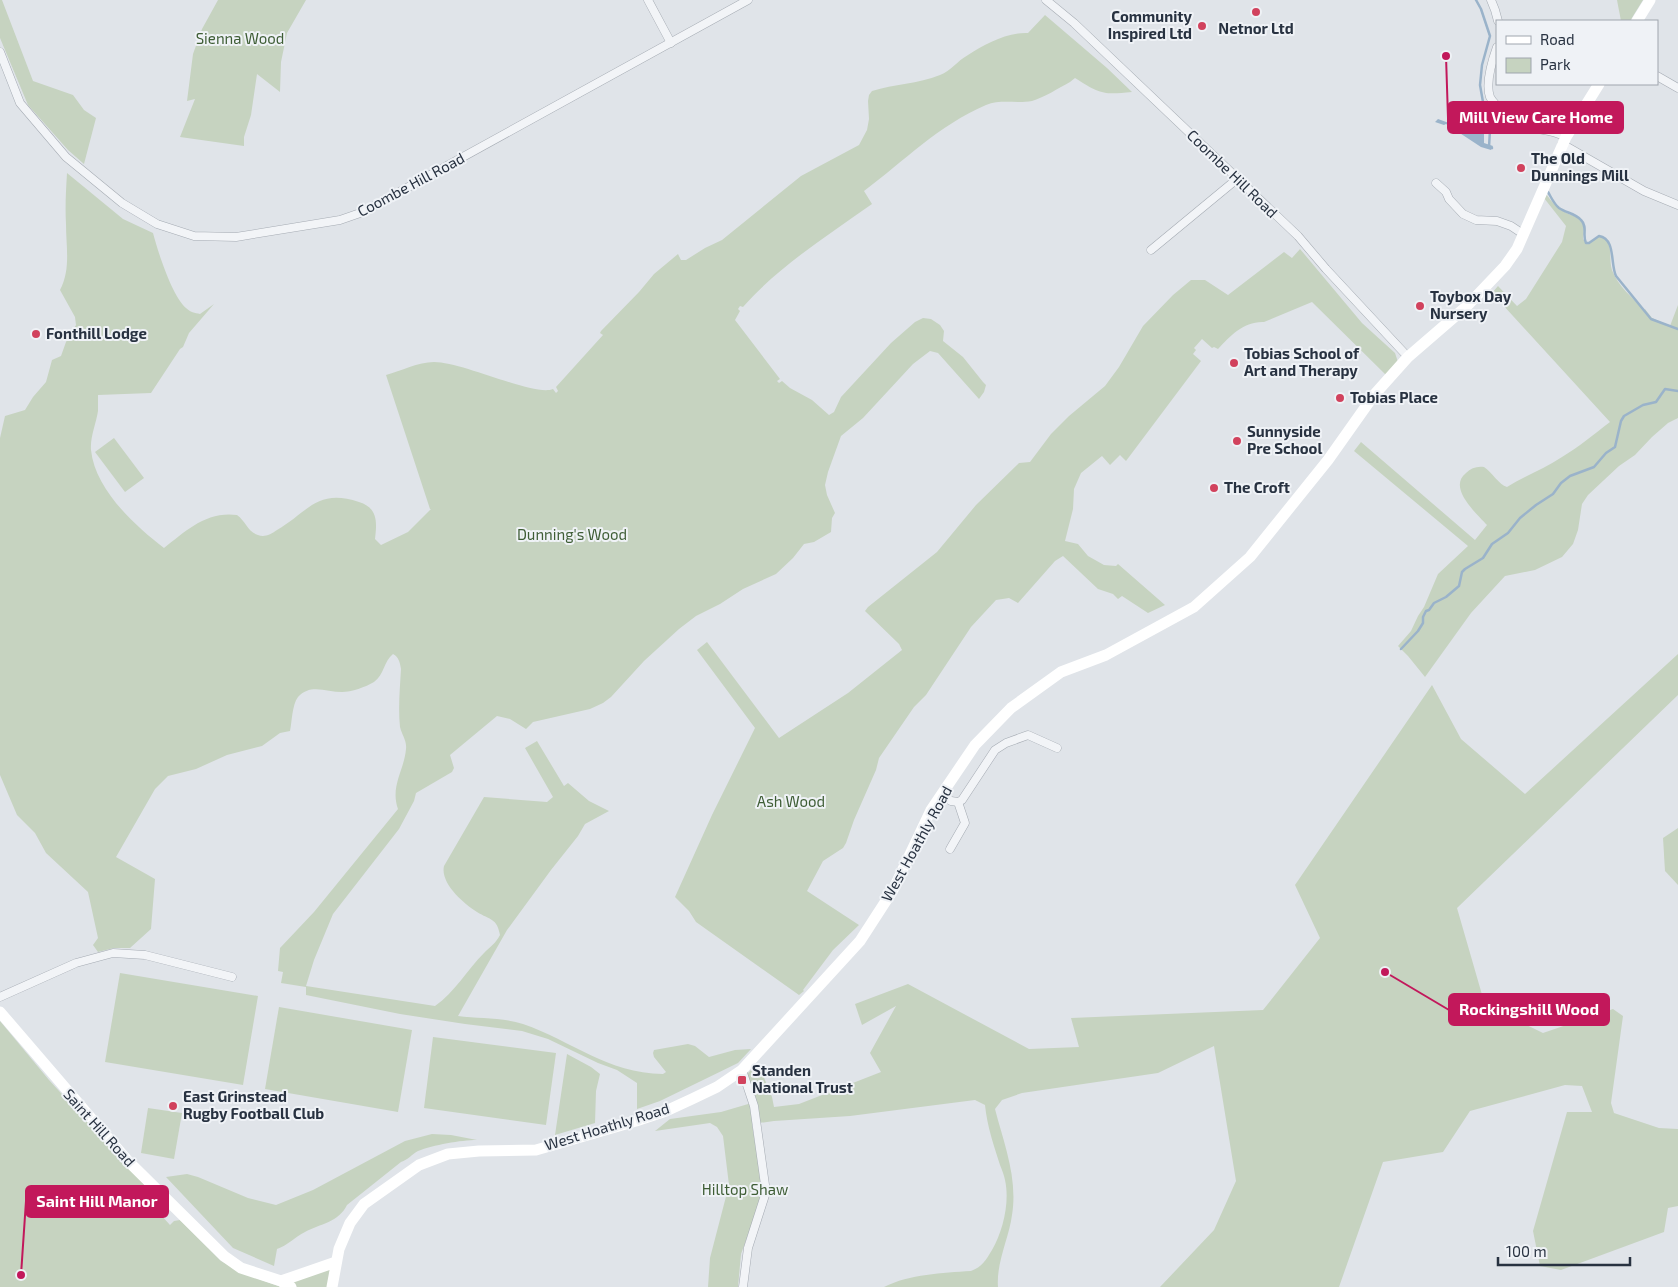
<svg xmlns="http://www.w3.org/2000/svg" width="1678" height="1287" font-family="'Exo 2',sans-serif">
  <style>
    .green { fill: #c6d3c0 }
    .water { fill: #9ab3ca }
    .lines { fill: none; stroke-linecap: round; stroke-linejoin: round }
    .stream { stroke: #9ab3ca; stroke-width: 2.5 }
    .street-casing { stroke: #a5abb3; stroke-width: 9 }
    .street { stroke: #f2f4f7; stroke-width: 8 }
    .secondary { stroke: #fff; stroke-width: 11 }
    .poi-dot { fill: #d1425d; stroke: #eff2f6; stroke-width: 2 }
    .labels { text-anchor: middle; stroke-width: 4; stroke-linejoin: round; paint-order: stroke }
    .poi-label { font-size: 15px; font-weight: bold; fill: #283241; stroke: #eff2f6; text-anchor: start }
    .park-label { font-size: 15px; fill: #3e5d35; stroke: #eff2f6 }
    .street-label { font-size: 15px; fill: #283241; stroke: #eff2f6 }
    .leader { fill: none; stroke: #c2185b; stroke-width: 2 }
    .callout-dot { fill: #c2185b; stroke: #eff2f6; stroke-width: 2 }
    .callout { fill: #c2185b; stroke: #c2185b; stroke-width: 2 }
    .callout-label { font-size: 16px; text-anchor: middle; font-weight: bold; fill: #fff }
  </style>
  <rect width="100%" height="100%" fill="#e0e4e9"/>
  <!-- green -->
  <g class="green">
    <polygon points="0,0 2,0 33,81 73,95 84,110 96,118 84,164 68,150 28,105 0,38"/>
    <polygon points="218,0 306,0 287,33 281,62 280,92 257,74 251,115 244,137 244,146 180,137 195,99 187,101 193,54 202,29"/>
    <polygon points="1617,0 1643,0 1630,21 1621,21"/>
    <path d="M1045,15L1107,68L1132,92C1103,95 1100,94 1075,78L1070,82C1059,88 1043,98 1032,101C1017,104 1001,99 986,105C939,125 904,161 864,191L872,204C827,236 779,266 743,307L740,306L738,309L740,311L735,320L780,379L777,381L779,383L782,381L790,388L812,400L829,415L834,412L841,397L891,343L915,322L923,318L931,319L940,325L944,331L943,341L963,357L983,382L986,385L984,392L979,399L938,353L930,351L913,364L863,418L841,436L828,472L825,485L827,495L835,513L832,518L831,532L814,542L804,544L793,558L776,574L743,589L720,604L696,616L679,629L644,661L611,697L603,703L590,709L533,722L526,729L510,719L497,716L450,755L454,768L452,772L416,793L414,801L399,829L333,914L314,960L306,986L435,1006C455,992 467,970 484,953C490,947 496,943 500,935C497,918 490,920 477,912C463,903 440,883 444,866L484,797L547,802L553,797L525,748L537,741L564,786L568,783L589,801L609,811L585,824L578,836L551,870L507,930L458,1016C479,1019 502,1017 523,1024C572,1041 607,1073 663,1074L666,1072L654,1057L653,1053L654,1050L688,1044L695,1046L709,1057L735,1050L751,1049L738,1063L660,1101L637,1109V1083L617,1070L598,1063L548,1039L522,1031L465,1024L400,1014L306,995V987L281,983L283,972L278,971L280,948L314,912L398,809C390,786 404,771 406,749C407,741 402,735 400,727C398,708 400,687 401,669C400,663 399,657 393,654C384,661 384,675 374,682C366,687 351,692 342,692C327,692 310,683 298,697C292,705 292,721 290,731L280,733L262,746L227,755L196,769L168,776L155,789L116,857L155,879L151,929L130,948H114L98,952L93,945L98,938L88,892L46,853L35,833L17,815L0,775V438L5,416L25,410L33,397L46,382L52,360L61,356L66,342L76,325L75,317L60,290C71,269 66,247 66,224C65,207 66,190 67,173L123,219L153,233C158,252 172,296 186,308C190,312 195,313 200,314L214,304L189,333L183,347L180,349L151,393L98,395C98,401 98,406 98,411C96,424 90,437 91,450C95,489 134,525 164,548C186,531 206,511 237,515C247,522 248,535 263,536C267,536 273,533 277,530C308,512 317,488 359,502C378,508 377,522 375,539L381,545L408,532L431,509H430L386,375C401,371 418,362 434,362C463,362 535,397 553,389L556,393L558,391L556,387L603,335L600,333L601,331L639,292L654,274L678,254L681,260H686L705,248L722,240L801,176L859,145L867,130L869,119L868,101L869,95L872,91C894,84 918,84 940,75C951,71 957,61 968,55C985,44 1007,32 1028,33Z"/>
    <path d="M1546,194C1550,199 1555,206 1560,209C1575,220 1587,213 1583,239L1586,243H1590L1599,236C1615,241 1608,258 1612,270C1618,287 1633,297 1644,311L1645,309L1652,318L1670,326L1678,305V418L1668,423L1652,437L1635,455L1619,466L1588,495L1582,504L1578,530L1573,544L1562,557L1535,570L1505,576L1471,613L1425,677L1408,656L1398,646L1411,631L1418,616L1424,607L1438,574L1468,546L1354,451L1361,442L1475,540L1487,525C1477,514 1447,488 1466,473C1471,468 1477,466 1484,467C1492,472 1499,485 1507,487C1524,476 1544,469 1562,457C1579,447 1594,434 1610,422L1492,293L1498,286L1517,306L1526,299L1562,242L1566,226L1544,198Z"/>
    <path d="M1300,249L1362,323L1395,353L1398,362L1386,375L1312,302L1264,322C1244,321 1230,336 1218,349L1214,347L1212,348L1202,339L1194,348L1196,350L1193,354L1201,361L1126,461L1120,455L1110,465L1102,456L1081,473L1074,489L1073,509L1065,541L1078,544L1088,556L1104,565L1116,566L1118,564L1165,605L1148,613L1122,596L1118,599L1113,594L1098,589L1063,556L1055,561L1018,603L1009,598L996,600L971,627L926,695L914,707L879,758L876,770L854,820L846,843L843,848L823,861L807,891L859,925L833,950L803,990L804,991L799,995L696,922L689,911L675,897L712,815L755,728L697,650L707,642L779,738L848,693L902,650L899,644L865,611L868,607L937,552L976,505L1019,463L1030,462L1051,434L1069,416L1105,386L1119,367L1143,326L1173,295L1191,280H1205L1228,295L1284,252L1292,258Z"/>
    <polygon points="114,438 144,478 125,492 95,452"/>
    <path d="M1678,654V695L1457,908L1485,1005L1543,1033L1613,1009L1623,1016L1611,1103L1614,1113L1659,1128L1678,1129V1206L1668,1208L1664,1232L1561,1270L1540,1266L1533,1231L1567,1112H1592L1582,1086L1565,1085L1470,1111L1443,1152L1383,1162L1339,1287H1160L1214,1230L1236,1181L1214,1046L1158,1073L1022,1093L1002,1100L995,1109C1004,1144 1018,1178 1012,1215C1009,1238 996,1263 998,1287H884C910,1274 942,1273 971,1271C982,1267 986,1260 992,1250C1003,1231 1010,1202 1005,1180C1004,1175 1002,1170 1000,1165C994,1146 987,1126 985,1105L975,1100L850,1116L774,1121L752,1124L763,1190L755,1216L741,1254L738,1287H708L710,1258L729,1185L723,1136L717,1127L710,1123L655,1131L670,1119L721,1112L755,1102L747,1074L758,1063L772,1097L774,1107L799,1104L881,1072L870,1053L896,1006L862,1025L855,1004L908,984L1029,1049L1079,1047L1071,1018L1263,1010L1320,938L1295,885L1432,685L1461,739L1525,794Z"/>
    <polygon points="1678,828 1678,885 1665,871 1663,838"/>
    <polygon points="120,973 258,996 243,1085 105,1062"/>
    <polygon points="279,1007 412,1030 398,1112 265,1089"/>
    <polygon points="0,1021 49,1080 166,1208 161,1215 170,1225 174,1221 180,1220 221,1261 245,1274 281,1287 0,1287"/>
    <polygon points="433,1037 556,1053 546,1125 424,1108"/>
    <polygon points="567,1054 591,1067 600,1074 596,1091 595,1123 555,1135"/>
    <polygon points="148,1108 182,1113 174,1159 141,1153"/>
    <path d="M432,1134L451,1135L477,1140C461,1140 433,1145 418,1151C412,1154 408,1160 401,1162L347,1205C339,1222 320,1224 305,1232C295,1237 287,1246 277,1249L274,1266L233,1248L166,1177L187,1174L198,1177L248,1198L276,1205L313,1190L405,1141Z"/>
    <polygon points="330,1268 329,1287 297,1287 290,1283"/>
  </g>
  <!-- water -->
  <polygon class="water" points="1438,119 1471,131 1475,129 1479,125 1482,124 1484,134 1484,143 1493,146 1491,150 1481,147 1446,124 1444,125 1435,122"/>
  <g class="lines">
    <!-- stream -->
    <g class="stream">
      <polyline points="1476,0 1481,9 1490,36 1482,65 1480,85 1483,102"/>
      <polyline points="1485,112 1490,130 1489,147 1492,148"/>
      <path d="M1548,192C1551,197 1554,204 1559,208C1566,213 1575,213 1581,220C1588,227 1582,235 1586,243H1589L1599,236C1616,239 1610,263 1616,276L1651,319L1678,329"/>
      <polyline points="1401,649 1418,631 1423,623 1423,617 1426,611 1429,610 1434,603 1446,597 1459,586 1462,572 1465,569 1483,558 1492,544 1508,533 1520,518 1536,505 1553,494 1561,483 1570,476 1594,467 1606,453 1615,447 1621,421 1624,416 1643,405 1656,402 1665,389 1678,391"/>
    </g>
    <defs>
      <g id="street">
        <polyline points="648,0 671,43"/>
        <polyline points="1046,0 1074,23 1298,236 1326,269 1408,357"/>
        <polyline points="1491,0 1495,10 1498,21"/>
        <path d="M1497,47C1492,61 1485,83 1490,97C1493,103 1500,109 1506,114C1512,119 1517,124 1525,126C1540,131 1549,128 1566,137"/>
        <polyline points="0,52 20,103 66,157 122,203 157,224 194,236 236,237 340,220 363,212 748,0"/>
        <polyline points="1657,76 1678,88"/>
        <polyline points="1562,144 1644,191 1678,205"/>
        <polyline points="1436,183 1446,192 1449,199 1463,214 1476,220 1497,221 1511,226 1523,234"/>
        <polyline points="1151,250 1237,179"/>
        <polyline points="942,794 951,801 958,802 962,800 995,750 1006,743 1028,735 1057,748"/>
        <polyline points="950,849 965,823 958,802"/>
        <polyline points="0,997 76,963 113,953 145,955 232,977"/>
        <polyline points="742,1070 754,1106 766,1192 748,1248 743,1287"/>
      </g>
    </defs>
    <!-- street casing -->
    <use href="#street" class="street-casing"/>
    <!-- street -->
    <use href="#street" class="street"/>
    <!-- secondary -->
    <g class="secondary">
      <polyline points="1637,21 1650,0"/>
      <polyline points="0,1012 128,1161 224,1256 241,1268 281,1281 291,1287"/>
      <polyline points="281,1281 336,1262"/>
      <polyline points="332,1287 339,1249 350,1223 364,1204 419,1165 448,1154 479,1151 536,1150 636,1121 666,1111 692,1099 717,1087 742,1070 860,941 893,890 931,810 975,745 1011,708 1061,672 1106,655 1194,607 1250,557 1328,460 1374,395 1408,357 1467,306 1505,266 1517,249 1566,137 1599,84"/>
    </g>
  </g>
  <!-- markers -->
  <g class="poi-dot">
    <circle cx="1256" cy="12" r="5"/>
    <circle cx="1202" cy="26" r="5"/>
    <circle cx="1521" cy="168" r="5"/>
    <circle cx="1420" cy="306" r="5"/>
    <circle cx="36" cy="334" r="5"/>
    <circle cx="1234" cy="363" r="5"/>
    <circle cx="1340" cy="398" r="5"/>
    <circle cx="1237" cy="441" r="5"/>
    <circle cx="1214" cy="488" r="5"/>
    <rect x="737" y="1075" width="10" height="10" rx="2.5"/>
    <circle cx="173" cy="1106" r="5"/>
  </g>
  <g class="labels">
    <!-- poi labels -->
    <g class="poi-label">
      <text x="1192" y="22" text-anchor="end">Community<tspan x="1192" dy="17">Inspired Ltd</tspan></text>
      <text x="1256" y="34" text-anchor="middle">Netnor Ltd</text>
      <text x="1531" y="164">The Old<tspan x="1531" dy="17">Dunnings Mill</tspan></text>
      <text x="1430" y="302">Toybox Day<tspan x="1430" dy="17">Nursery</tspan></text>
      <text x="46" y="339">Fonthill Lodge</text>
      <text x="1244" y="359">Tobias School of<tspan x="1244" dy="17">Art and Therapy</tspan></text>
      <text x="1350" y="403">Tobias Place</text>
      <text x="1247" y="437">Sunnyside<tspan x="1247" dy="17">Pre School</tspan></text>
      <text x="1224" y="493">The Croft</text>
      <text x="752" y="1076">Standen<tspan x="752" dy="17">National Trust</tspan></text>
      <text x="183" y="1102">East Grinstead<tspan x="183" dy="17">Rugby Football Club</tspan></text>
    </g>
    <!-- park labels -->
    <g class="park-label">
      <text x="240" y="44">Sienna Wood</text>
      <text x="572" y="540">Dunning's Wood</text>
      <text x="791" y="807">Ash Wood</text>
      <text x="745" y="1195">Hilltop Shaw</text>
    </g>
    <!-- street labels -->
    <g class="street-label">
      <text transform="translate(1232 174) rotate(44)" y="5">Coombe Hill Road</text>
      <text transform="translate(411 185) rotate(-28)" y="5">Coombe Hill Road</text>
      <text transform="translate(917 844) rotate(-61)" y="5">West Hoathly Road</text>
      <text transform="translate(607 1127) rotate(-17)" y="5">West Hoathly Road</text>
      <text transform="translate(99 1128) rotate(48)" y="5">Saint Hill Road</text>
    </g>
  </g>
  <!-- callouts -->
  <path class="leader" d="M1446 56L1448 118M1385 972L1449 1010M21 1275L26 1201"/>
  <g class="callout-dot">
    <circle cx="1446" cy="56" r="5"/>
    <circle cx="1385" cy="972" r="5"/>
    <circle cx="21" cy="1275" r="5"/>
  </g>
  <g class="callout">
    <rect x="1448" y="102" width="175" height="31" rx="5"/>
    <rect x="1449" y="994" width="160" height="31" rx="5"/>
    <rect x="26" y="1186" width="142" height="31" rx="5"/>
  </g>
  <g class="callout-label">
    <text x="1536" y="123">Mill View Care Home</text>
    <text x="1529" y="1015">Rockingshill Wood</text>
    <text x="97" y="1207">Saint Hill Manor</text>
  </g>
  <!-- legend -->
  <rect x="1496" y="20" width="162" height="65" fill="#eff2f6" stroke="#9fa5ae"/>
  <rect x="1506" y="36" width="25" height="8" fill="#ffffff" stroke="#9fa5ae"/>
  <text x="1540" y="45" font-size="15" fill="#283241">Road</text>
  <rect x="1506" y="58" width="25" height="15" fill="#c6d3c0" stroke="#9fa5ae"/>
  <text x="1540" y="70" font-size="15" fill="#283241">Park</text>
  <!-- scale -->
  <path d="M1498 1257v8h132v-8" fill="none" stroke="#283241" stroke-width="2.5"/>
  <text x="1506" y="1257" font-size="15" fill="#283241" stroke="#eff2f6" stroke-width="4" paint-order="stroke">100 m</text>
</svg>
